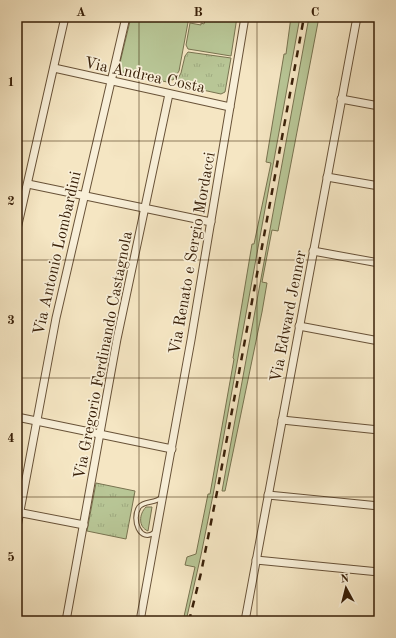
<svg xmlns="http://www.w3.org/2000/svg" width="396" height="638" font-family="'Old Standard TT',serif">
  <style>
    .green { fill: #b8c696; stroke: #787350 }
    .park { fill: url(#park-tufts); stroke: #787350 }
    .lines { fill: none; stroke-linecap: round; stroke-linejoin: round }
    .lane-casing { stroke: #685238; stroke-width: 5.5 }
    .street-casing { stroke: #685238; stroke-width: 9 }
    .lane { stroke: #f8efd8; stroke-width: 3.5 }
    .street { stroke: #f8efd8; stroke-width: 7 }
    .rail { stroke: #392009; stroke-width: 2.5; stroke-dasharray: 7 7; stroke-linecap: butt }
    .grid { fill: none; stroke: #392009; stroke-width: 1; stroke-opacity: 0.55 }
    .labels { text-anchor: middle; stroke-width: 3.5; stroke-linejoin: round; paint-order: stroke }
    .street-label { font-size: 16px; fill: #392009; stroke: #f8efd8 }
    .neatline { fill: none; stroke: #392009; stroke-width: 1.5 }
    .grid-label { font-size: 13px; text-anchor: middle; font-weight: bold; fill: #392009 }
  </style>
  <defs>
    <pattern id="park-tufts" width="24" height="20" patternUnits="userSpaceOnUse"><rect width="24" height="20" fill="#b8c696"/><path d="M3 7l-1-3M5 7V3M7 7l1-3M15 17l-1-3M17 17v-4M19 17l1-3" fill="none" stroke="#9faa80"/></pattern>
  </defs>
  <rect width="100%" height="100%" fill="#f5e6c3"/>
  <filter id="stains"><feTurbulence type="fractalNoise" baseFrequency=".005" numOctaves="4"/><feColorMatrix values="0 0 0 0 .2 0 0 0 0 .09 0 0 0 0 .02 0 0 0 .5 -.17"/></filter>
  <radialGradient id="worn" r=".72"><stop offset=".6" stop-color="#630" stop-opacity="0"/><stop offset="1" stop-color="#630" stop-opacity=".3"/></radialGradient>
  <!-- green -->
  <g class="green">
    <polygon points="131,17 189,17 179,71 173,80 168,79 167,82 118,71"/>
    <polygon points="200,17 237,17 231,56 188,49 186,45 190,23 201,25 201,23 204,24 205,21 202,20 202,18"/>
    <polygon points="291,17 300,17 213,495 201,555 186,621 183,621 195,567 185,565 187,557 196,554 208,494 210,494 234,359 233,358 252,244 254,244 271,163 266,162 284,54 286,54"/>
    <polygon points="309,17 319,17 278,231 272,230 262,282 267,283 262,312 225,491 222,491"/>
    <path d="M146,507H152L148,531C138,527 139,514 146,507Z"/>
  </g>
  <!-- park -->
  <g class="park">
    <polygon points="188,52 231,58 225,92 221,94 175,84 181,73 185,56"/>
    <polygon points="96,483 135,491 126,539 87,531"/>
  </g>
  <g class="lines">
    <defs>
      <path id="lane" d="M155,532C140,544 131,519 139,507C145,500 155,504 162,497"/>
      <g id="street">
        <polyline points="54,68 230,107"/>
        <polyline points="341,99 379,106"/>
        <polyline points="327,177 379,186"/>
        <polyline points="28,184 211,222"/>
        <polyline points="17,229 65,17"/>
        <polyline points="313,251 379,263"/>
        <polyline points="299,326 379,341"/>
        <polyline points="17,417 172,449"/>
        <polyline points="282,420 379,430"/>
        <polyline points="268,495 379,506"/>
        <polyline points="17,512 84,525"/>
        <polyline points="17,527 56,318 126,17"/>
        <polyline points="256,560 379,572"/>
        <polyline points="66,621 117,339 169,94"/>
        <polyline points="140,621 191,340 245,17"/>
        <polyline points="245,621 357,17"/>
      </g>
    </defs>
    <!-- lane casing -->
    <use href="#lane" class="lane-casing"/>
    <!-- street casing -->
    <use href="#street" class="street-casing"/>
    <!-- lane -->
    <use href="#lane" class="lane"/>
    <!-- street -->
    <use href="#street" class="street"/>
    <!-- rail -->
    <polyline class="rail" points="189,621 201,573 219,482 304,17"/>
  </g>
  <!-- grid -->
  <path class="grid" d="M139,17V621M257,17V621M17,141H379M17,260H379M17,378H379M17,497H379"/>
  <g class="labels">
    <!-- street labels -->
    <g class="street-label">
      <text transform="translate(145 74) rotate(12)" y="6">Via Andrea Costa</text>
      <text transform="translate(56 253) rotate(-77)" y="6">Via Antonio Lombardini</text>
      <text transform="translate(191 253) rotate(-80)" y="6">Via Renato e Sergio Mordacci</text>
      <text transform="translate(287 316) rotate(-79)" y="6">Via Edward Jenner</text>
      <text transform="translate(102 355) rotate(-79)" y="6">Via Gregorio Ferdinando Castagnola</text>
    </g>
  </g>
  <!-- margin -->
  <rect width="396" height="638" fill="none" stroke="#f5e6c3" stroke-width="44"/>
  <!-- north arrow -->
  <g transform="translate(346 588) rotate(353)" stroke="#f8efd8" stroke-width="3" paint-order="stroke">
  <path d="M0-3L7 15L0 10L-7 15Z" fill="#392009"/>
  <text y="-6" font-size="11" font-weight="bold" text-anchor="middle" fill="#392009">N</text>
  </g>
  <rect x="22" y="22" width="352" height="594" class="neatline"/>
  <g class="grid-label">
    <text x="81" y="16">A</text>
    <text x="198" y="16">B</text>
    <text x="315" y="16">C</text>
    <text x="11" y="86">1</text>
    <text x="11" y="205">2</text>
    <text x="11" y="324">3</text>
    <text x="11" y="442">4</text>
    <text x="11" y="561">5</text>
  </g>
  <rect width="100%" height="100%" filter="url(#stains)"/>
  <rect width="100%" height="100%" fill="url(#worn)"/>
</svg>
